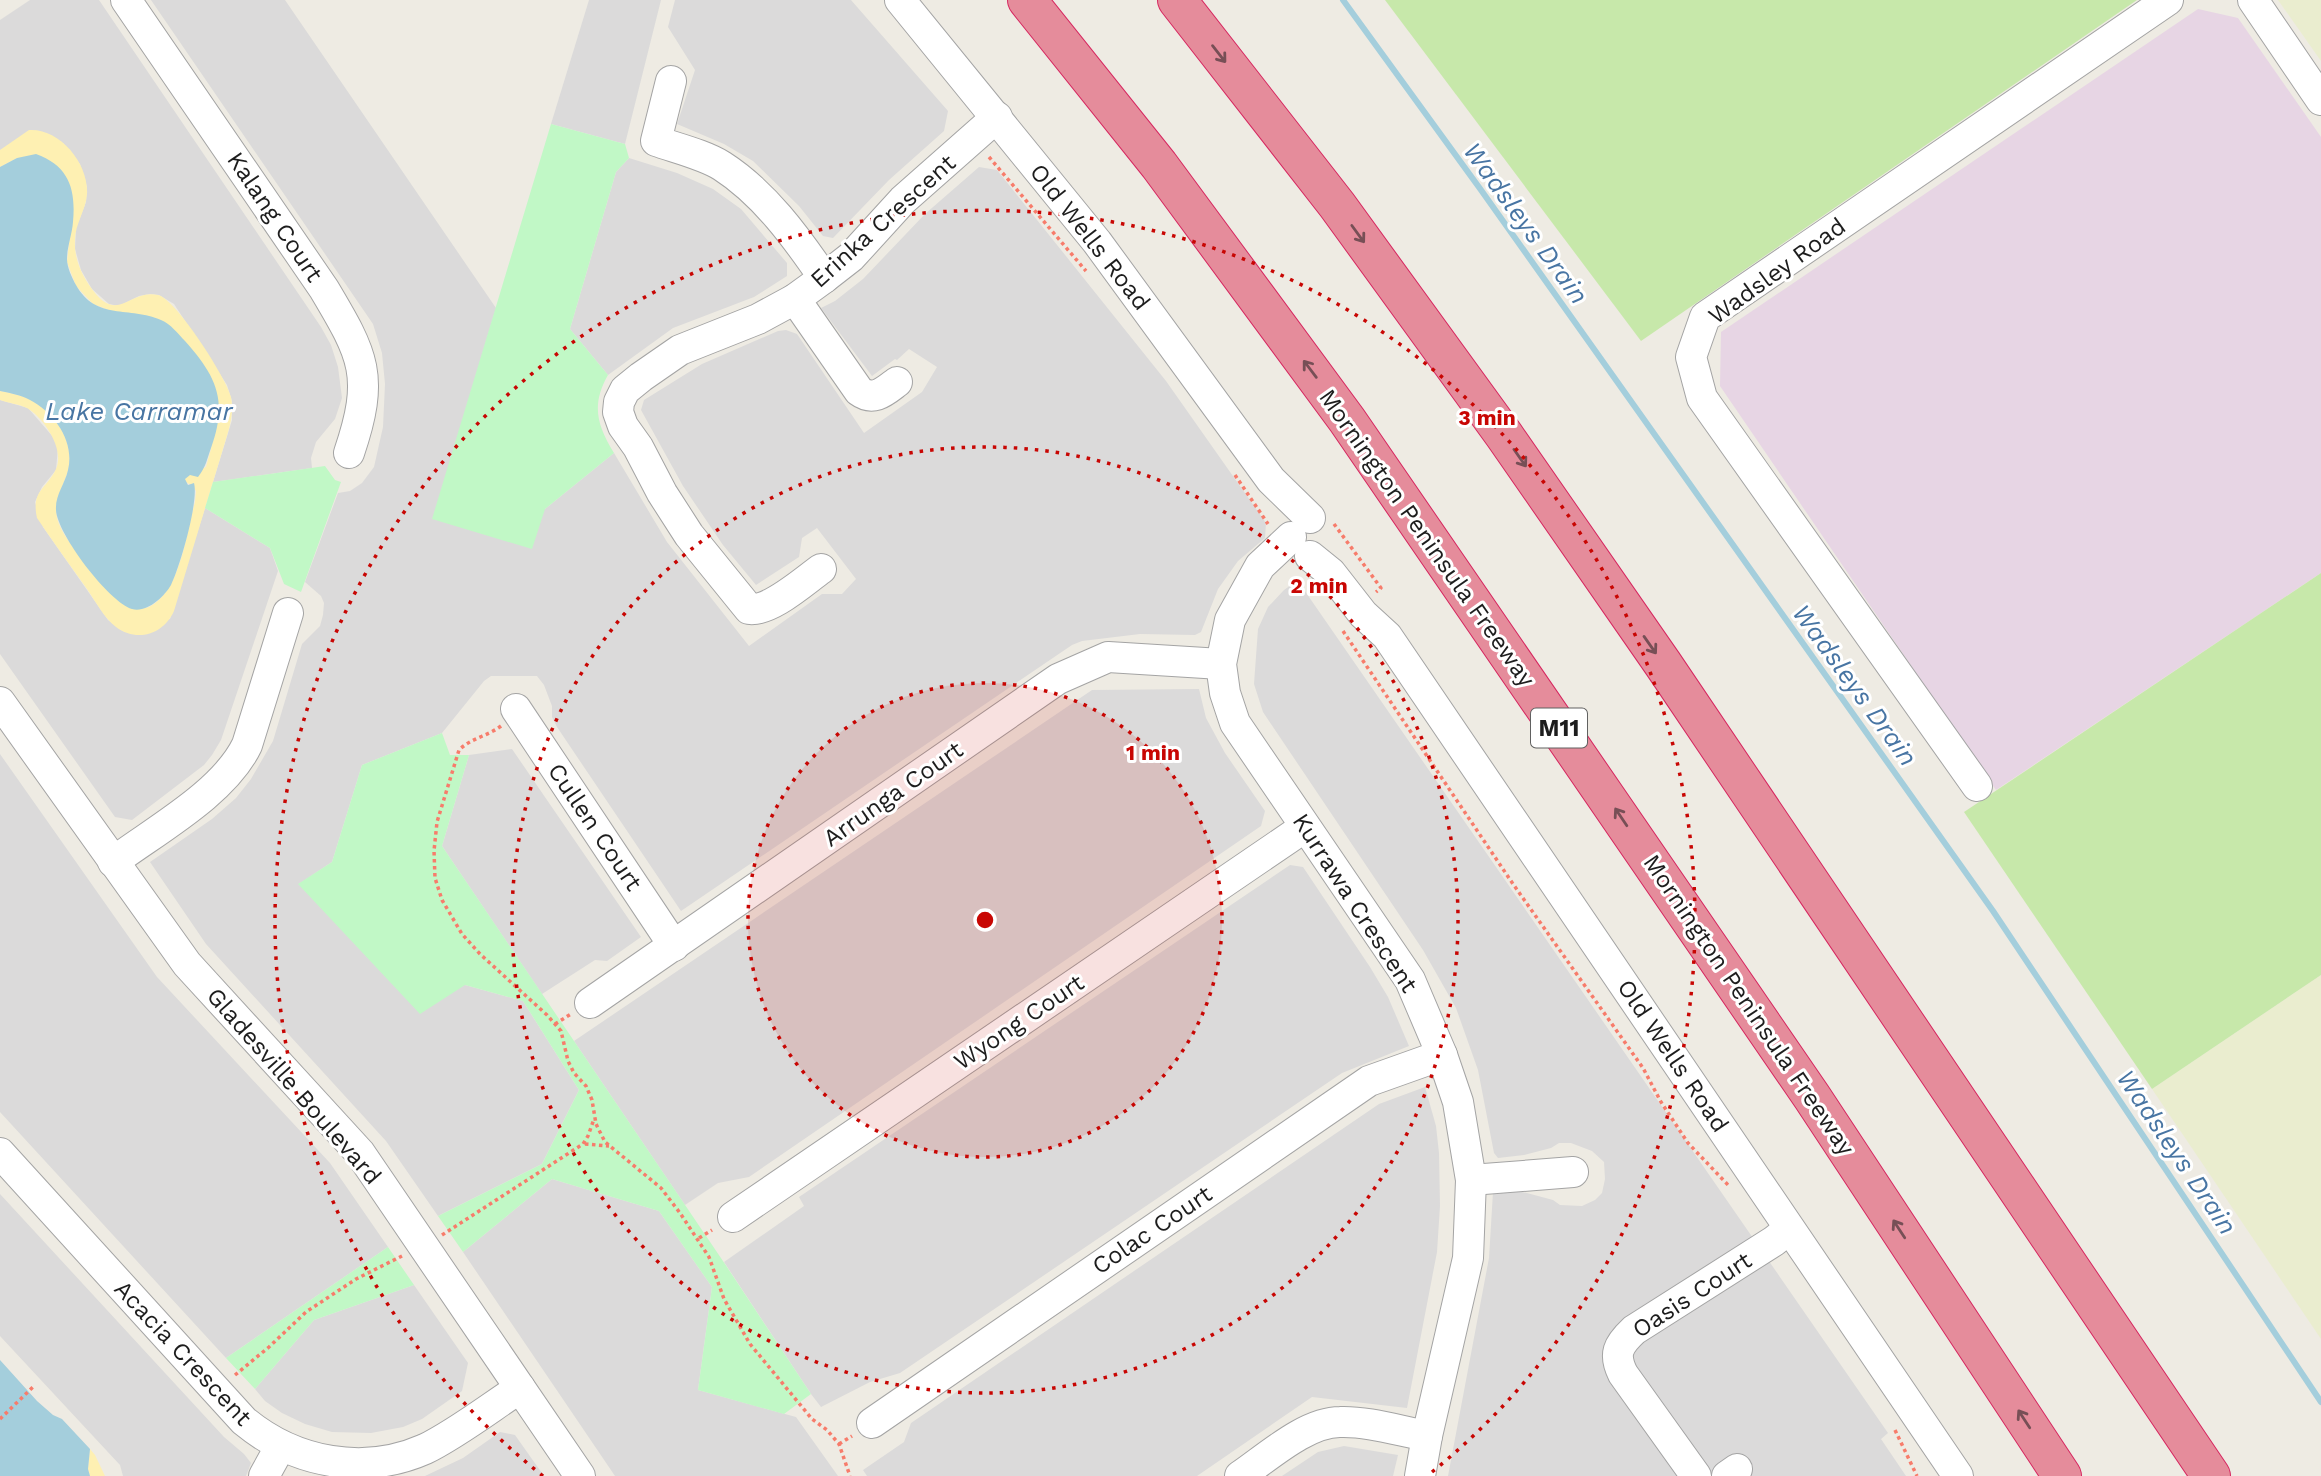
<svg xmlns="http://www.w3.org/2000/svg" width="2321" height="1476" font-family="'Work Sans',sans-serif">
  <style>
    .residential { fill: #dbdada }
    .industrial { fill: #e7d5e4 }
    .farmland { fill: #eaedcf }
    .grass { fill: #c7e8aa }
    .sand { fill: #fef0b2 }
    .park { fill: #c1f8c6 }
    .water { fill: #a4cedc }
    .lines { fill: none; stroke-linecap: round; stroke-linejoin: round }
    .stream { stroke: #a4cedc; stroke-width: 6 }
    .minor-casing { stroke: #a4a4a4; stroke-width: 32 }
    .highway-casing { stroke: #d62760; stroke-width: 40 }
    .path { stroke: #f77c6b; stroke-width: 3.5; stroke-dasharray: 3.5 3.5; stroke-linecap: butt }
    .minor { stroke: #fff; stroke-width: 30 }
    .highway { stroke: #e58c9b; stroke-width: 38 }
    .oneway { stroke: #774f56 }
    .ring { fill: none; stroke: #c80603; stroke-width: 3.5; stroke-dasharray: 3.5 7 }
    .labels { text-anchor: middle; stroke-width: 6; stroke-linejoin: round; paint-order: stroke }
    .shield { fill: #fff; stroke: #616161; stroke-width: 2 }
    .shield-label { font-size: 23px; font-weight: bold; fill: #1d1d1d }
    .street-label { font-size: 24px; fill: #1d1d1d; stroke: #fff }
    .water-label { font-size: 26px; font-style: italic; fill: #4875a3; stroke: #fff }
    .centre { fill: #c80603; stroke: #fff; stroke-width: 3.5 }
    .ring-label { font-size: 21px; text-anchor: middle; font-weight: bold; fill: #c80603; stroke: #fff; stroke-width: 6; stroke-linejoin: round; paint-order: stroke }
  </style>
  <rect width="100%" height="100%" fill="#eeebe3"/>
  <!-- residential -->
  <g class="residential">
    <polygon points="30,0 99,0 321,327 331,345 338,367 342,398 335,419 316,442 311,458 312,468 213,482 232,420 232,401 227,385 174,304 159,295 150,294 139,296 119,306 109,304 92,289 81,270 75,249 76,228 86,202 87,187 80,164 63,143 0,150 0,20"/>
    <polygon points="151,0 285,0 496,308 433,519 545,509 614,453 667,542 749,646 822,594 842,594 856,579 817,528 802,538 799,557 756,585 723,545 683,486 641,410 644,400 702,364 778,331 786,330 797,334 864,433 922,392 937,367 909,349 897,360 895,359 872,376 821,308 835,301 863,279 925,214 979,167 997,170 1166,381 1266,523 1265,538 1238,561 1218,589 1201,632 1195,635 1140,634 1082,641 1072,645 681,911 557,727 552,717 552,706 544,685 537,676 491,676 484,681 442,733 362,765 332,862 299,884 465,985 523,1001 579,1090 542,1164 438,1216 386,1141 206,944 150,862 212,819 236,798 251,779 273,741 302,644 320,626 323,615 324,603 321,596 305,582 338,493 350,491 362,483 374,467 383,427 385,384 382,353 373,324"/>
    <polygon points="589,0 661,0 625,144 551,124"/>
    <polygon points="675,0 851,0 948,111 944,131 889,180 833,238 823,236 799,206 753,161 724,144 677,124 695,70 668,27"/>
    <polygon points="629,158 677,173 713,189 741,209 787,263 787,276 754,297 673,328 608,375 570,329 616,172"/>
    <polygon points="0,400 28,408 54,438 58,447 56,470 42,487 35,502 43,527 108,620 121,630 125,632 170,619 205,508 270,548 278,571 221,740 212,755 204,765 132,820 115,817 0,654"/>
    <polygon points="1300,584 1888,1433 1881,1439 1906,1476 1448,1476 1489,1258 1493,1192 1515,1190 1553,1200 1560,1205 1582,1206 1595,1200 1602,1193 1605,1179 1604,1162 1592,1151 1571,1143 1559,1143 1551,1148 1524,1155 1498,1158 1494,1153 1478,1070 1456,1008 1423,950 1263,712 1254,684 1258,629 1268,607 1284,590 1291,585"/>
    <polygon points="1199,689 1206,718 1225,753 1265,811 1261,826 749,1177 718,1183 685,1205 574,1041 1092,690"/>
    <polygon points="512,749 641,937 607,961 595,960 542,994 442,846 469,755"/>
    <polygon points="0,754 157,977 330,1163 388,1247 226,1358 0,1112"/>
    <polygon points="1290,865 1303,867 1370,967 1388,997 1409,1046 1342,1073 900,1373 870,1382 821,1407 811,1394 724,1262 804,1206 799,1197"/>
    <polygon points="1425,1087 1436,1126 1439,1153 1440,1206 1437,1252 1407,1408 1312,1397 1197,1476 867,1476 863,1470 904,1442 911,1423 1379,1104"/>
    <polygon points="552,1179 659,1211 712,1287 698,1390 796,1417 838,1476 615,1476 463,1252"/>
    <polygon points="0,1194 224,1437 244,1454 251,1463 246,1476 123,1476 120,1465 0,1336"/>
    <polygon points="414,1285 468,1363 462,1391 422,1419 403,1427 371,1433 332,1432 305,1424 282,1413 265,1401 255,1389 314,1320"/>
    <polygon points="500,1432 515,1435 544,1476 425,1476 463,1458"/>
    <polygon points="1344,1446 1398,1455 1393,1476 1282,1476 1318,1452"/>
  </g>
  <!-- industrial -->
  <polygon class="industrial" points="2198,9 2238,18 2321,137 2321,573 1996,790 1720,386 1721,332"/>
  <!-- farmland -->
  <g class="farmland">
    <polygon points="2278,0 2321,0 2321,61"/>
    <polygon points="2321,975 2321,1339 2152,1089"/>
  </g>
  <!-- grass -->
  <g class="grass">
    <polygon points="1385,0 2137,0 1641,341"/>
    <polygon points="2321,573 2321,975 2152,1089 1964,812"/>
  </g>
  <!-- sand -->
  <g class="sand">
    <path d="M29,130C60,128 89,164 87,194C86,210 75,224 75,240C74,257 80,271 89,285C118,328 128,288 158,295C176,299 227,379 231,397C234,412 230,426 226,439L174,611C164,634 137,643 116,627C104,618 96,602 87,589C70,565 53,542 37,518C31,490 46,490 56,469C65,449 44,418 27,408C19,404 8,403 0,400V391C10,393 22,395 31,400C55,413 76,443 68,471C63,486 54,502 57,518C64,547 112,587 133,609C138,608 144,609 149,607C181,591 186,533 195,502L196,491L192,485L185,482V479L187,475L206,467L211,449L216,392L214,385L149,316L111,311L93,304L76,286L67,262L73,206L68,180L17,158L0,167V150Z"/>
    <polygon points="90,1449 95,1455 105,1476 90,1476 88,1469"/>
  </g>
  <!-- park -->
  <g class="park">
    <path d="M551,124L625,144L629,158L616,172L570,329L608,375C591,405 597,425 614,453L545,509L532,549L432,519Z"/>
    <polygon points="325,466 335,480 341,482 301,592 284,584 270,548 205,508 213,482"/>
    <polygon points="442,733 450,755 469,755 442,846 725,1264 811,1394 784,1414 698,1390 712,1287 659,1211 552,1179 463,1252 438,1216 542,1164 579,1090 523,1001 465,985 420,1014 298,884 332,862 362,765"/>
    <polygon points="388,1247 414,1285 314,1320 255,1389 226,1358"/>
  </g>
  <!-- water -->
  <g class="water">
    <path d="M36,154C69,166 76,189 73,222C72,235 67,247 67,259C67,267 72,278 76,285C96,321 130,306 161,320C171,324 178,334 185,341C217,377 228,401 211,448C207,459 206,467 198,477L190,475L185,479L188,485L194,483C199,501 180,567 171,585C164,597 147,613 132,609C109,602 57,534 56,510C55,495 65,484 68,470C75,442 55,413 30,400C21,395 10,393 0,391V167L17,158Z"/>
    <polygon points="0,1360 37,1401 53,1415 62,1419 90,1449 88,1469 90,1476 0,1476"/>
  </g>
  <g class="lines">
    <!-- stream -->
    <polyline class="stream" points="1343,0 1481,190 1993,911 2321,1402"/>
    <defs>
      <g id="minor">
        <path d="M126,0L324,289C364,356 375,376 349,453"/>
        <polyline points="900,0 1097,242 1271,480 1310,518"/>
        <polyline points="2253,0 2321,100"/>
        <path d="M671,81L656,141C676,148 705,155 722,166C764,193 796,237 824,278"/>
        <path d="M795,299L859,391C874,402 885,391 897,382"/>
        <polyline points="1291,537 1260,566 1230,620 1221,664 1225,693 1235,723 1410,980 1442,1055 1458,1102 1471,1180 1468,1258 1427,1436 1420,1476"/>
        <polyline points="1310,556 1331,573 1363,614 1387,636 1958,1476"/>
        <path d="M821,569C804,581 770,612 749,609L689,535L662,493L638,447L623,426L618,412L619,402L625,390L641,377L680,350L758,319L795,299L824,278L851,257L903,200L997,117"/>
        <polyline points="0,702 187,964 360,1153 580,1476"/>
        <polyline points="516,709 674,946"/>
        <polyline points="1977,786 1702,398 1691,357 1705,317 2168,0"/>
        <path d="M113,862C156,830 224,793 247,745L288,613"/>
        <polyline points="590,1003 1058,679 1108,657 1221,664"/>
        <path d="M0,1153L244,1421C295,1463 364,1476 425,1449C456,1434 491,1407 520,1388"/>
        <polyline points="1471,1180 1573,1172"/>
        <polyline points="733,1217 1305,827"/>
        <polyline points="872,1423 1369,1081 1442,1055"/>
        <polyline points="264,1476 280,1447"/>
        <path d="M1240,1476C1268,1457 1306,1422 1340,1422C1368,1421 1399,1431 1427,1436"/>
        <path d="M1696,1476L1623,1374C1613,1354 1618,1345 1634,1330L1774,1241L1789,1229"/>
        <polyline points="1727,1476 1737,1469"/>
      </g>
      <g id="highway">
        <polyline points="1027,0 1159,165 1347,420 1812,1097 2062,1476"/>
        <polyline points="1177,0 1337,205 1504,435 1663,664 2211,1476"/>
      </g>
    </defs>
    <!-- minor casing -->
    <use href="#minor" class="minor-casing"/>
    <!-- highway casing -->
    <use href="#highway" class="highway-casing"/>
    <!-- path -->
    <g class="path">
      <polyline points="989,157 1086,271"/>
      <polyline points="1235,475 1268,524"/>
      <polyline points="1334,524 1381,588 1376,592"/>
      <polyline points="1343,631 1513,884 1643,1068 1661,1102 1688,1143 1730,1187"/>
      <path d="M501,726C488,736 471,738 459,750L437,822L434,851L435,878L442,900L462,934L480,954L547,1015L561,1031L568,1061L574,1073L586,1086L592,1100L596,1124L605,1142L661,1188L680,1213L709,1257L724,1299L750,1344L812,1419L827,1430L839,1444L850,1476"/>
      <polyline points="555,1024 571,1014"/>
      <polyline points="585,1144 609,1146"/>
      <polyline points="442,1235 583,1144 588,1136 594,1119"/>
      <polyline points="699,1238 712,1230"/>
      <polyline points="235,1375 269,1347 306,1312 356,1279 402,1256"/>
      <polyline points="0,1419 35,1385"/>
      <polyline points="1895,1430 1917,1476"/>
      <polyline points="839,1444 852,1436"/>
    </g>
    <!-- minor -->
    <use href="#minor" class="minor"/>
    <!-- highway -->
    <use href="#highway" class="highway"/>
  </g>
  <!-- one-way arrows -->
  <defs><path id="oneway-shaft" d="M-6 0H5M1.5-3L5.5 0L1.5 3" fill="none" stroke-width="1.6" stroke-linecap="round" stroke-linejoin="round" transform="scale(1.75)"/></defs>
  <g class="oneway">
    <use href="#oneway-shaft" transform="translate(1219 54) rotate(52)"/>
    <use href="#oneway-shaft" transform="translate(1358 234) rotate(54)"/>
    <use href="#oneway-shaft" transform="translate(1310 369) rotate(-127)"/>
    <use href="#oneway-shaft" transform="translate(1520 458) rotate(55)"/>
    <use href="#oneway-shaft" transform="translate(1650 645) rotate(55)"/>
    <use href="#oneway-shaft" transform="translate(1621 817) rotate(-124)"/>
    <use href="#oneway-shaft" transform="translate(1899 1229) rotate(-123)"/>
    <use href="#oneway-shaft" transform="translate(2024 1419) rotate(-123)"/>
  </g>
  <!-- distance rings -->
  <circle cx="985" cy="920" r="237" fill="#c80603" fill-opacity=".12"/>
  <g class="ring">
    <circle cx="985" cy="920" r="237"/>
    <circle cx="985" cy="920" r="473"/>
    <path d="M543 1476A710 710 0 1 1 1427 1476"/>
  </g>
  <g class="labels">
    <!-- shield labels -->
    <rect class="shield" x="1531" y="708.5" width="56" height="39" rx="5"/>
    <g class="shield-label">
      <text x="1559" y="736">M11</text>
    </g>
    <!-- street labels -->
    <g class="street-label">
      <text transform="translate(275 217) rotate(56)" y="8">Kalang Court</text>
      <text transform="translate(883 221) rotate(-42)" y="8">Erinka Crescent</text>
      <text transform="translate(1090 237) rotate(52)" y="8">Old Wells Road</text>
      <text transform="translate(1777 271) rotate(-36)" y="8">Wadsley Road</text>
      <text transform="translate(1427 538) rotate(55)" y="8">Mornington Peninsula Freeway</text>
      <text transform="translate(893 794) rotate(-35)" y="8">Arrunga Court</text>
      <text transform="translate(595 827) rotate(56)" y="8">Cullen Court</text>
      <text transform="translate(1355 903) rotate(57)" y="8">Kurrawa Crescent</text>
      <text transform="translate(1749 1005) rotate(56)" y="8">Mornington Peninsula Freeway</text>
      <text transform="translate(1019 1022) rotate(-34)" y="8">Wyong Court</text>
      <text transform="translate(1673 1056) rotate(56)" y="8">Old Wells Road</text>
      <text transform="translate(294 1086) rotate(49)" y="8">Gladesville Boulevard</text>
      <text transform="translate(1152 1230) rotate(-34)" y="8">Colac Court</text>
      <text transform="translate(1692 1295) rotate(-33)" y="8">Oasis Court</text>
      <text transform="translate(183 1353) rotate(47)" y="8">Acacia Crescent</text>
    </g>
    <!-- water labels -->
    <g class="water-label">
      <text transform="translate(1526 223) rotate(54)" y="9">Wadsleys Drain</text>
      <text x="139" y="420">Lake Carramar</text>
      <text transform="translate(1855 685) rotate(54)" y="9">Wadsleys Drain</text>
      <text transform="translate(2177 1152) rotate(56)" y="9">Wadsleys Drain</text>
    </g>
  </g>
  <circle cx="985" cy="920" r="10" class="centre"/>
  <g class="ring-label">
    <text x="1487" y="425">3 min</text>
    <text x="1319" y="593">2 min</text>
    <text x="1153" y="760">1 min</text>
  </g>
</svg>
